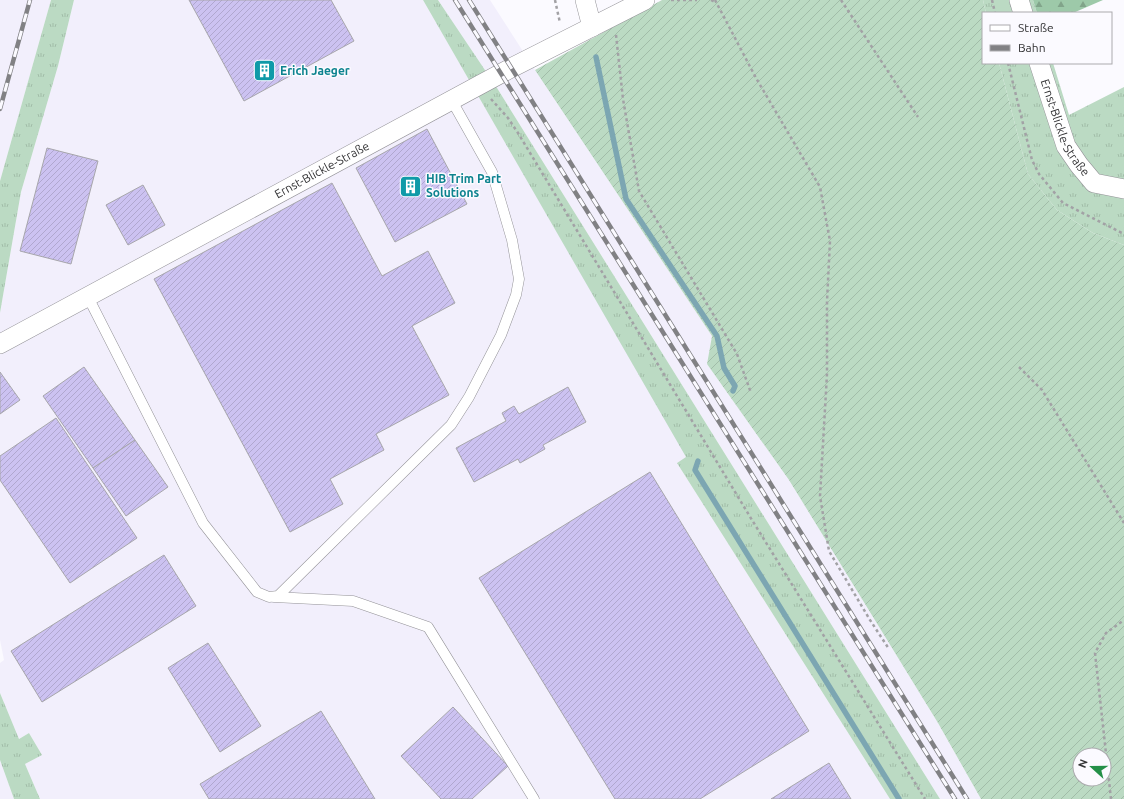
<svg xmlns="http://www.w3.org/2000/svg" width="1124" height="799" font-family="Ubuntu,sans-serif">
  <style>
    .built { fill: #f2effc }
    .grass { fill: url(#grass-tufts) }
    .forest { fill: url(#forest-firs) }
    .garden { fill: url(#garden-furrows); fill-rule: evenodd }
    .lines { fill: none; stroke-linecap: round; stroke-linejoin: round }
    .stream { stroke: #7ca6b2; stroke-width: 5.5 }
    .building { fill: url(#building-hatch); stroke: #a7a6ab }
    .service-casing { stroke: #939297; stroke-width: 11 }
    .minor-casing { stroke: #939297; stroke-width: 20 }
    .path { stroke: #a2a1a5; stroke-width: 2.5; stroke-dasharray: 3 3; stroke-linecap: butt }
    .service { stroke: #fff; stroke-width: 10 }
    .minor { stroke: #fff; stroke-width: 19 }
    .rail-casing { stroke: #818184; stroke-width: 4.5 }
    .rail { stroke: #fbfaff; stroke-width: 3; stroke-dasharray: 9; stroke-linecap: butt }
    .labels { text-anchor: middle; stroke-width: 3; stroke-linejoin: round; paint-order: stroke }
    .culture-label { font-size: 12px; font-weight: bold; fill: #0d838f; stroke: #fbfaff; text-anchor: start }
    .street-label { font-size: 12px; fill: #333335; stroke: #fbfaff }
  </style>
  <defs>
    <pattern id="grass-tufts" width="24" height="20" patternUnits="userSpaceOnUse"><rect width="24" height="20" fill="#bbdac3"/><path d="M3 7l-1-3M5 7V3M7 7l1-3M15 17l-1-3M17 17v-4M19 17l1-3" fill="none" stroke="#a1bca8"/></pattern>
    <pattern id="forest-firs" width="22" height="20" patternUnits="userSpaceOnUse"><rect width="22" height="20" fill="#9dc9a9"/><path d="M5 1l3.5 6h-7zM16 11l3.5 6h-7z" fill="#81a48a"/></pattern>
    <pattern id="garden-furrows" width="10" height="10" patternUnits="userSpaceOnUse"><rect width="10" height="10" fill="#bbdac3"/><path d="M-1 1l2-2M0 10L10 0M9 11l2-2" fill="none" stroke="#a1bca8"/></pattern>
    <pattern id="building-hatch" width="6" height="6" patternUnits="userSpaceOnUse"><rect width="6" height="6" fill="#ccc2f1"/><path d="M-1 1l2-2M0 6l6-6M5 7l2-2" fill="none" stroke="#b0a7cf"/></pattern>
  </defs>
  <rect width="100%" height="100%" fill="#fbfaff"/>
  <!-- built -->
  <g class="built">
    <polygon points="0,0 51,0 0,181"/>
    <polygon points="74,0 423,0 687,457 677,463 890,799 40,799 25,764 42,755 29,733 19,739 0,693 0,663 4,660 0,640 0,313 21,192 58,66"/>
    <polygon points="438,0 490,0 535,70 712,336 707,364 789,480 938,723 981,799 940,799 502,96"/>
    <polygon points="0,760 14,799 0,799"/>
  </g>
  <!-- grass -->
  <g class="grass">
    <polygon points="51,0 74,0 58,66 21,192 0,313 0,181"/>
    <polygon points="423,0 438,0 497,88 940,799 890,799 677,463 686,457"/>
    <polygon points="983,0 1033,0 1037,13 986,13"/>
    <polygon points="999,63 1053,63 1069,115 1124,87 1124,245 1093,233 1057,210 1028,174"/>
    <polygon points="0,693 19,739 29,733 42,755 25,764 40,799 14,799 0,760"/>
  </g>
  <!-- forest -->
  <polygon class="forest" points="1033,0 1103,0 1073,13 1037,13"/>
  <!-- garden -->
  <path class="garden" d="M662,0H983L986,13H983V63H999L1028,174L1057,210L1093,233L1124,245V799H981L938,723L789,480L707,364L712,336L535,70ZM1080,755H1104V779H1080Z"/>
  <g class="lines">
    <!-- stream -->
    <g class="stream">
      <polyline points="596,57 626,199 717,336 724,368 735,386 733,391"/>
      <polyline points="698,461 695,470 899,799"/>
    </g>
  </g>
  <!-- building -->
  <g class="building">
    <polygon points="189,0 331,0 354,41 244,101"/>
    <polygon points="427,129 467,204 395,242 356,168"/>
    <polygon points="47,148 98,161 71,264 20,251"/>
    <polygon points="332,183 382,276 428,251 455,303 412,326 449,395 376,434 384,450 330,479 343,504 290,532 154,279"/>
    <polygon points="143,185 165,225 128,245 106,205"/>
    <polygon points="84,367 135,440 93,468 43,396"/>
    <polygon points="0,372 20,400 0,414"/>
    <polygon points="568,387 586,422 543,445 545,449 520,463 518,459 474,482 456,448 506,421 502,413 514,406 519,414"/>
    <polygon points="56,418 137,538 70,583 0,480 0,456"/>
    <polygon points="135,440 168,487 126,516 93,468"/>
    <polygon points="650,472 809,731 700,799 615,799 479,578"/>
    <polygon points="164,555 196,606 42,702 11,651"/>
    <polygon points="208,643 261,726 220,752 168,668"/>
    <polygon points="453,707 508,766 472,799 441,799 401,756"/>
    <polygon points="321,711 375,799 209,799 200,784"/>
    <polygon points="829,763 851,799 771,799"/>
  </g>
  <g class="lines">
    <defs>
      <g id="service">
        <polyline points="88,297 203,523 257,592 269,597 278,596 451,425 469,397 501,335 516,295 519,279 512,240 492,172 452,101"/>
        <polyline points="274,597 353,601 428,627 534,799"/>
      </g>
      <g id="minor">
        <polyline points="585,0 592,27"/>
        <polyline points="1019,0 1023,13"/>
        <path id="s1" d="M1039,63L1066,146L1079,165L1094,183L1124,189"/>
        <path id="s2" d="M0,344L511,68L645,0"/>
      </g>
    </defs>
    <!-- service casing -->
    <use href="#service" class="service-casing"/>
    <!-- minor casing -->
    <use href="#minor" class="minor-casing"/>
    <!-- path -->
    <g class="path">
      <polyline points="555,0 560,23"/>
      <polyline points="671,0 697,0"/>
      <polyline points="711,0 715,2"/>
      <polyline points="715,0 756,78 820,187 830,241 827,301 827,374 820,496 829,551 870,620 889,649"/>
      <polyline points="841,0 918,117"/>
      <polyline points="992,0 995,13"/>
      <polyline points="616,35 623,99 639,191 737,354 751,393"/>
      <polyline points="1008,63 1032,160 1039,174 1063,203 1124,234"/>
      <polyline points="491,99 508,118 518,133 752,520 925,799"/>
      <polyline points="1019,367 1042,390 1124,523"/>
      <polyline points="1111,799 1095,653 1106,633 1124,620"/>
    </g>
    <!-- service -->
    <use href="#service" class="service"/>
    <!-- minor -->
    <use href="#minor" class="minor"/>
    <defs>
      <g id="rail">
        <polyline points="455,0 955,799"/>
        <polyline points="469,0 967,799"/>
        <polyline points="0,109 30,0"/>
      </g>
    </defs>
    <!-- rail casing -->
    <use href="#rail" class="rail-casing"/>
    <!-- rail -->
    <use href="#rail" class="rail"/>
  </g>
  <!-- icons -->
  <defs>
    <symbol id="building-square" viewBox="-11 -11 22 22"><rect x="-9" y="-9" width="18" height="18" rx="4" fill="#0f9aa8" stroke="#fbfaff"/><path d="M-4-6H4V6H1V3H-1V6H-4ZM-2.5-4.3h1.7v1.8h-1.7ZM.8-4.3h1.7v1.8H.8ZM-2.5-1h1.7V.8h-1.7ZM.8-1h1.7V.8H.8Z" fill="#fff"/></symbol>
  </defs>
  <g fill-rule="evenodd">
    <use href="#building-square" x="252" y="58" width="25" height="25"/>
    <use href="#building-square" x="398" y="174" width="25" height="25"/>
  </g>
  <g class="labels">
    <!-- culture labels -->
    <g class="culture-label">
      <text x="280" y="75">Erich Jaeger</text>
      <text x="426" y="183">HIB Trim Part<tspan x="426" dy="14">Solutions</tspan></text>
    </g>
    <!-- street labels -->
    <g class="street-label">
      <text dy="4" stroke="none"><textPath href="#s1" startOffset="70">Ernst-Blickle-Straße</textPath></text>
      <text dy="4" stroke="none"><textPath href="#s2" startOffset="366">Ernst-Blickle-Straße</textPath></text>
    </g>
  </g>
  <!-- legend -->
  <rect x="982" y="12" width="130" height="52" fill="#fbfaff" stroke="#abaaae"/>
  <rect x="990" y="25" width="20" height="6" fill="#ffffff" stroke="#abaaae"/>
  <text x="1018" y="32" font-size="12" fill="#333335">Straße</text>
  <rect x="990" y="45" width="20" height="6" fill="#818184" stroke="#abaaae"/>
  <text x="1018" y="52" font-size="12" fill="#333335">Bahn</text>
  <!-- north arrow -->
  <g transform="translate(1092 767) rotate(291)"><circle r="19" fill="#fbfaff" stroke="#abaaae"/>
  <path d="M0-3L7 15L0 10L-7 15Z" fill="#249048"/>
  <text y="-6" font-size="11" font-weight="bold" text-anchor="middle" fill="#333335">N</text>
  </g>
</svg>
